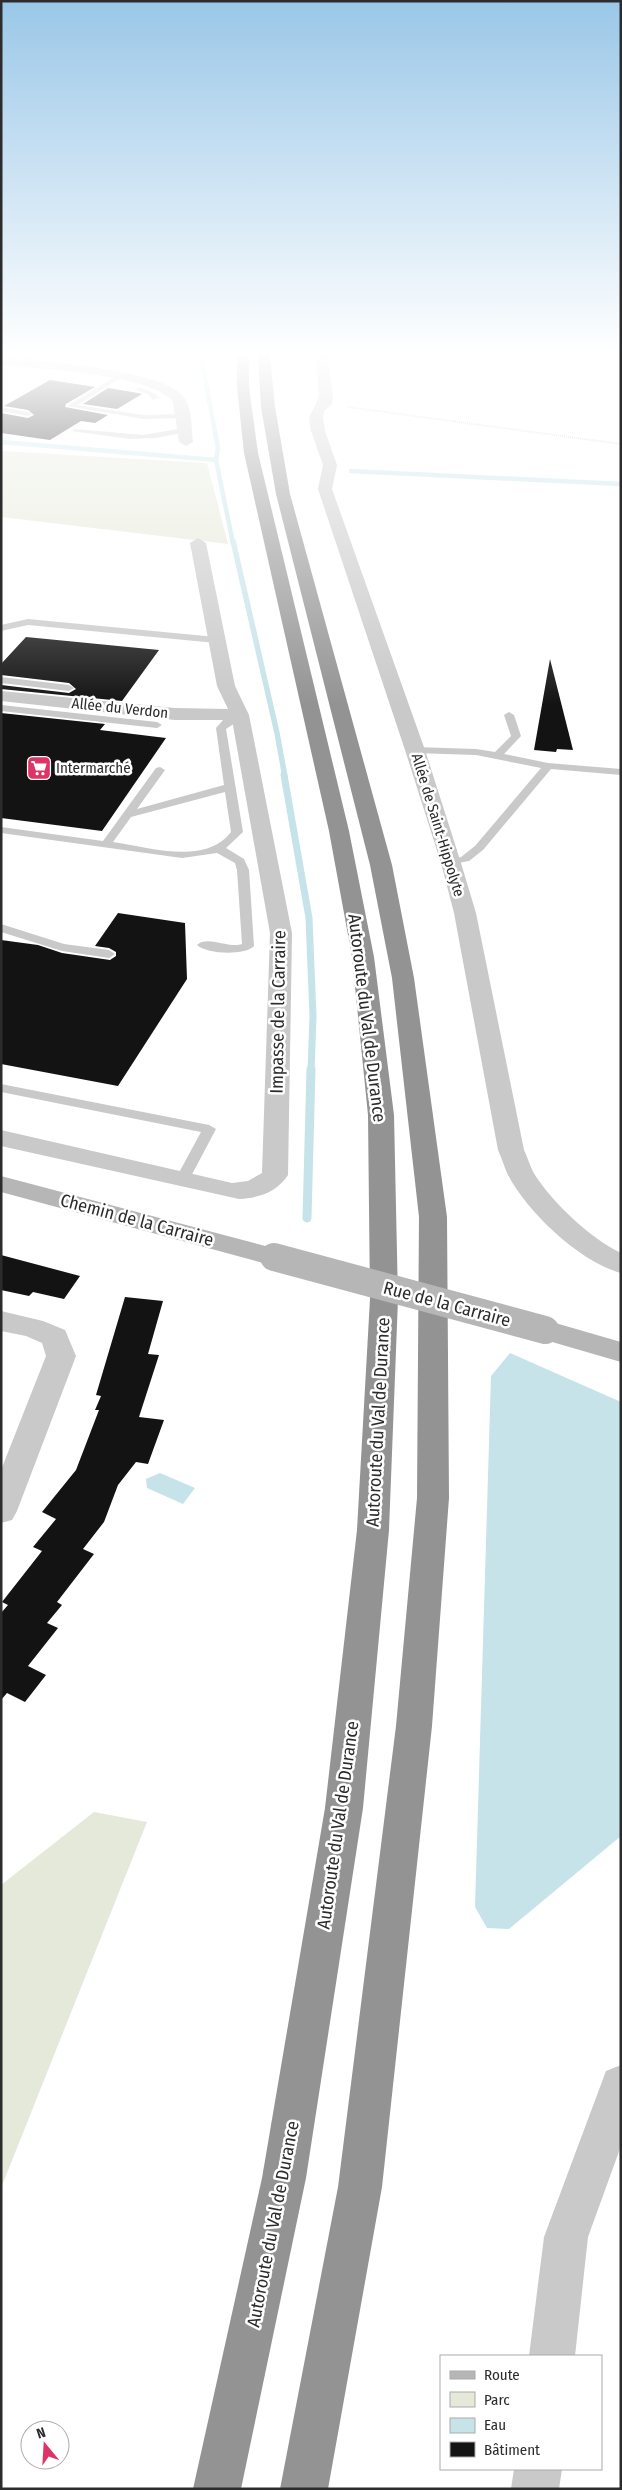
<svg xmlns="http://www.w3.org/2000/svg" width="622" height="2490" font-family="'Fira Sans Condensed',sans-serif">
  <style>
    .green { fill: #e5e9d9 }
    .water { fill: #c6e3e9 }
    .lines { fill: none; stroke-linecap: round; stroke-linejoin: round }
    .stream-far3 { stroke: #c6e3e9; stroke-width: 4.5 }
    .stream-far2 { stroke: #c6e3e9; stroke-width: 5.5 }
    .stream-far1 { stroke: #c6e3e9; stroke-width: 7 }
    .stream { stroke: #c6e3e9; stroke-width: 9 }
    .building { fill: #131313 }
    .path { stroke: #c9c9c9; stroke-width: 2; stroke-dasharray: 1 1; stroke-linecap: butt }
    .lane { fill: #c9c9c9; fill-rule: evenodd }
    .street { fill: #c9c9c9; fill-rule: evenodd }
    .secondary { fill: #b6b6b6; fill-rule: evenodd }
    .highway { fill: #939393; fill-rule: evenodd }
    .secondary-bridge { stroke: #b6b6b6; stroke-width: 28 }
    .labels { text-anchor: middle; stroke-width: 5; stroke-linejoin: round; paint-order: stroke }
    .far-street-label { font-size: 15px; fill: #2c2c2c; stroke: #fff }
    .far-poi-label { font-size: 15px; fill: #2c2c2c; stroke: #fff; text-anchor: start }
    .street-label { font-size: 18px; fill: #2c2c2c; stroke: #fff }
  </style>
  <rect width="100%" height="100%" fill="#fff"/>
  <!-- green -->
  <g class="green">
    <polygon points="1,451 207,463 228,544 1,517"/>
    <polygon points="94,1812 147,1822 1,2188 1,1885"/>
  </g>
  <!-- water -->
  <g class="water">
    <polygon points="510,1353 621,1402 621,1836 509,1929 487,1928 475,1907 491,1376"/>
    <polygon points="160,1473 195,1488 183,1504 147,1488 146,1479"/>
  </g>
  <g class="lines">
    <!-- stream-far3 -->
    <g class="stream-far3">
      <polyline points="201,356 218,448 216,460 233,543"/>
      <polyline points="39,359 46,356"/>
      <polyline points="1,442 216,460"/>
      <polyline points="351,471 621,484"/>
    </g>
    <!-- stream-far2 -->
    <polyline class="stream-far2" points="233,541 277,733 285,777"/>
    <!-- stream-far1 -->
    <polyline class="stream-far1" points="284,775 309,918 313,1016 311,1071"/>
    <!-- stream -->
    <polyline class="stream" points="307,1218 311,1069"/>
  </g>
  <!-- building -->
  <g class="building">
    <polygon points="50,380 95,387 66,404 65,407 108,415 95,423 81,421 50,440 1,433 1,413 28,418 34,415 28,410 4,406"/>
    <polygon points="108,388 138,393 142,394 117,409 83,404"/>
    <polygon points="26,637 159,650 122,701 1,689 1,685 69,693 76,689 69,683 1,675 1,664"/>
    <polygon points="550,659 573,750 557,749 556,752 534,750"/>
    <polygon points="1,713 105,724 100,730 166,738 102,831 1,818"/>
    <polygon points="118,913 185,923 187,979 118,1086 1,1064 1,940 38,945 62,953 110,960 116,956 116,952 109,948 95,946"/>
    <polygon points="1,1255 80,1276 64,1299 33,1292 29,1296 1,1290"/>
    <polygon points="125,1297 163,1301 148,1354 159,1355 139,1417 164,1420 148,1464 136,1462 118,1485 104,1522 83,1549 94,1554 57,1602 62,1605 47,1623 58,1628 28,1666 46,1675 25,1702 7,1693 1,1700 1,1613 8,1605 2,1602 42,1551 33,1547 56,1519 42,1512 76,1470 99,1410 95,1410 101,1396 96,1395"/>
  </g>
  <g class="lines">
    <!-- path -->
    <polyline class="path" points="348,407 621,444"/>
    <!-- lane -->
    <g class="lane">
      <polygon points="27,356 35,356 20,364 15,363"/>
      <polygon points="118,375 120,378 78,405 143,415 182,414 186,416 182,418 143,419 67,406"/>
      <polygon points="138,387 152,392 160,398 153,400 148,394 136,390"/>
      <polygon points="1,407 28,412 32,414 28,416 1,411"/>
      <polygon points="184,428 188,430 187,432 156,438 130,439 71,431 75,429 143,435"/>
      <polygon points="28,619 216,637 221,640 216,643 28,625 1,631 1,625"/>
      <polygon points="1,677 69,685 74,688 69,691 1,683"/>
      <polygon points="1,705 157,722 162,725 157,728 1,711"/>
      <path d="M240,712L244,713V717L226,729L243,832L226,848L244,859L249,870L254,946C245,956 206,954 197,945C207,935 229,949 242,944L237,870L235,863L217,853L182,858L1,833V827L103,841L156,768L160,767L165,770L137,809L224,785L216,728L224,719ZM225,792L231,832C205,866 149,847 113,842L131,817Z"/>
      <polygon points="509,712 514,715 521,736 504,754 548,763 621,769 621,775 551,769 483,850 469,861 447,865 447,861 461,857 475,846 541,768 476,755 415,753 410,750 415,747 476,749 495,752 511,736 504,715"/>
      <polygon points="1,924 64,944 109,950 115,954 109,958 62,951 1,932"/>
      <polygon points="1,1084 209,1125 216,1129 189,1180 182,1185 175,1180 201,1132 1,1092"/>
    </g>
    <!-- street -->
    <g class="street">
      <path d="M316,356H328L333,397L332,404L324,411L323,418L325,431L337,465L332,489L425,750L461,863L476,913L524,1150C528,1158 530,1167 535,1175C553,1203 591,1239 621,1253V1273C580,1262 528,1213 508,1175C504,1167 502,1158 498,1150L454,913L441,863L405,750L318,489L323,465L311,431L309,418L319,397Z"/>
      <path d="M1,357C41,362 154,368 181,394C193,405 191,427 193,442L186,446L179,442L173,401C148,374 40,369 1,365Z"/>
      <path d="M198,538L206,543L235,686L249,715L292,933L288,1175C277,1192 259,1198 239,1199L1,1146V1130L232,1183L248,1181L262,1173L270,933L232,720H175L1,701V691L175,708L228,709L217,686L190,543Z"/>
      <polygon points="1,1311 43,1321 65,1330 76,1356 17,1511 12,1520 1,1523 1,1470 46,1356 42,1343 26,1336 1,1331"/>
      <polygon points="621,2065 621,2146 588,2237 575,2356 529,2356 544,2237 606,2071"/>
      <polygon points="514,2469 562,2469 559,2489 511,2489"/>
    </g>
    <!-- secondary -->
    <g class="secondary">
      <polygon points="1,1176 284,1251 288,1257 284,1263 274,1266 1,1192"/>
      <polygon points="545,1320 621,1342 621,1362 535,1337 531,1330 535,1323"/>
    </g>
    <!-- highway -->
    <g class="highway">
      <polygon points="237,356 249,356 249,387 258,453 349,831 374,957 394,1115 398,1299 389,1530 363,1808 306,2178 241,2489 193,2489 262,2178 325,1808 357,1530 370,1299 368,1115 352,957 329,831 244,453 237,387"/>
      <polygon points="258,356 270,356 275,407 290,494 392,865 414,978 447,1217 449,1498 432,1726 382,2187 328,2489 280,2489 338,2187 396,1726 417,1498 419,1217 392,978 370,865 276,494 261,407"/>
    </g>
    <!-- secondary-bridge -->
    <polyline class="secondary-bridge" points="274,1257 545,1330"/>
  </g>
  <!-- sky -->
  <linearGradient id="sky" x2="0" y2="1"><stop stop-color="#9ac7e8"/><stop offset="0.5" stop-color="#fff"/><stop offset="1" stop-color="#fff" stop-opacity="0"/></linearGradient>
  <rect width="622" height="705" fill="url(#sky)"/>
  <!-- icons -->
  <defs>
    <symbol id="supermarket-square" viewBox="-11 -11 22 22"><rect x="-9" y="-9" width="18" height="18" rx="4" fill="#de3367" stroke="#fff"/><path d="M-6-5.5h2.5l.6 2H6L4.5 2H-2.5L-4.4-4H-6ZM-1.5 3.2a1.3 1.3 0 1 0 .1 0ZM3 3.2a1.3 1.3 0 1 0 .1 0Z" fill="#fff"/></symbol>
  </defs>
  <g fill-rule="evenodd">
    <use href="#supermarket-square" x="25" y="754" width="28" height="28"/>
  </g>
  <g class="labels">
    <!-- far-street labels -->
    <g class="far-street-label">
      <text transform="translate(120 708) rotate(6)" y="5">Allée du Verdon</text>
      <text transform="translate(438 825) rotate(73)" y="5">Allée de Saint-Hippolyte</text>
    </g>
    <!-- far-poi labels -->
    <g class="far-poi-label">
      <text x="56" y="773">Intermarché</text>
    </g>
    <!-- street labels -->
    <g class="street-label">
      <text transform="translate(278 1012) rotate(-89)" y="6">Impasse de la Carraire</text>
      <text transform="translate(367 1018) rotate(83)" y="6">Autoroute du Val de Durance</text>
      <text transform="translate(137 1220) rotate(15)" y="6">Chemin de la Carraire</text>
      <text transform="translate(447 1304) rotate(15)" y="6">Rue de la Carraire</text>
      <text transform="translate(378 1422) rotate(-87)" y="6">Autoroute du Val de Durance</text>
      <text transform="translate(338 1825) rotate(-82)" y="6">Autoroute du Val de Durance</text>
      <text transform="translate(273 2224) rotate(-79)" y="6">Autoroute du Val de Durance</text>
    </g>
  </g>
  <!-- border -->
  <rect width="622" height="2490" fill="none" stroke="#2c2c2c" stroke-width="5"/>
  <!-- legend -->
  <rect x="440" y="2355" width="162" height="115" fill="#ffffff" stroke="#ababab"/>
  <rect x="450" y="2371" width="25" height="8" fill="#b6b6b6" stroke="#ababab"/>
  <text x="484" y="2380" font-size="15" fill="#2c2c2c">Route</text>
  <rect x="450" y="2392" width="25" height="15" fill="#e5e9d9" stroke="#ababab"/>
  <text x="484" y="2405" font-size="15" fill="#2c2c2c">Parc</text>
  <rect x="450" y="2418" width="25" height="15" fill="#c6e3e9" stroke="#ababab"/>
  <text x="484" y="2430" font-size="15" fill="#2c2c2c">Eau</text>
  <rect x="450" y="2442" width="25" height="15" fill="#131313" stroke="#ababab"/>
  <text x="484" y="2455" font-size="15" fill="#2c2c2c">Bâtiment</text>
  <!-- north arrow -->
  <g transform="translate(45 2445) rotate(342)"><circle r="24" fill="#ffffff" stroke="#ababab"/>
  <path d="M0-4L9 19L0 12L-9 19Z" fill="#de3367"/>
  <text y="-8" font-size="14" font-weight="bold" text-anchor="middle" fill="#2c2c2c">N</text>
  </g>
</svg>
